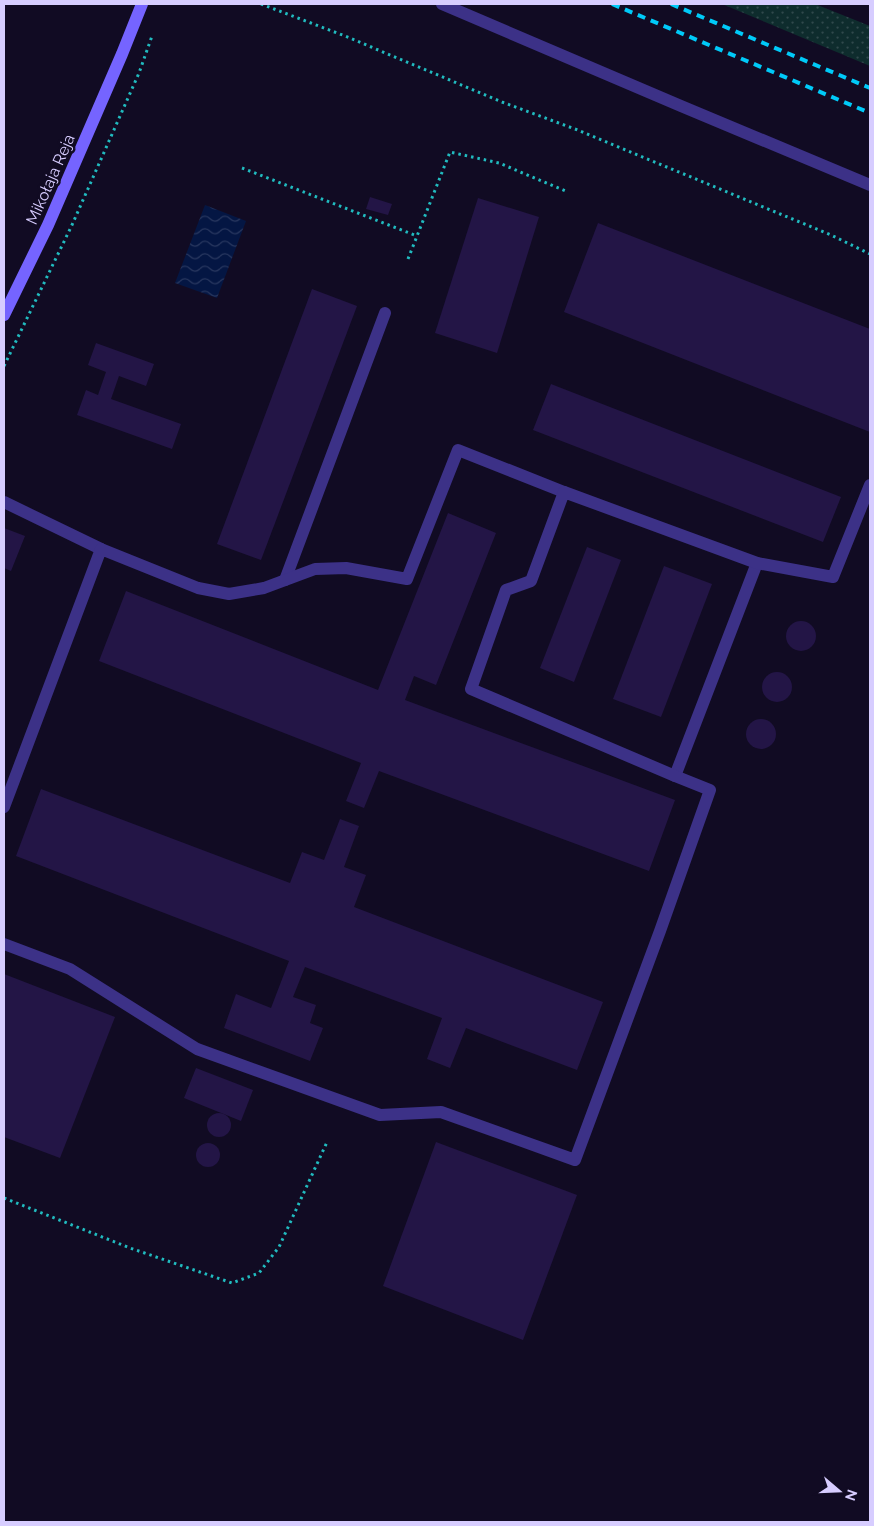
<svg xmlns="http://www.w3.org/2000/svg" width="874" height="1526" font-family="Raleway,sans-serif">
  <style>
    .grass { fill: url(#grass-dots) }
    .water { fill: url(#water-waves) }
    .building { fill: #231546 }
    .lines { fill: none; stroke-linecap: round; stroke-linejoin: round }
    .path { stroke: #21bbbf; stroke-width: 3; stroke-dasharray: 2.5 4; stroke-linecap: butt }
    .lane { stroke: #3c3187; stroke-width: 12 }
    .secondary { stroke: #7564ff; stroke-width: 12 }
    .rail { stroke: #00caf8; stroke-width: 4; stroke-dasharray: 8 6; stroke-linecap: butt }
    .labels { text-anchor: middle; stroke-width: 5; stroke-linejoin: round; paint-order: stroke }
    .street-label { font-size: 16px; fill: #d7cdff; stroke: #110b23 }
  </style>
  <defs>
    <pattern id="grass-dots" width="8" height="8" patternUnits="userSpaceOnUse" patternTransform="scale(1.25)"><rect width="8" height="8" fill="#0e2c2d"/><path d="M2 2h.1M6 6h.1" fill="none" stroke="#30494c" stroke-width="1.8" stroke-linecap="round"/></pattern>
    <pattern id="water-waves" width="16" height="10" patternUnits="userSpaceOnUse" patternTransform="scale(1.25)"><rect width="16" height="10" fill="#041643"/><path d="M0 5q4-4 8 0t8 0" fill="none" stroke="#28375f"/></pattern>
  </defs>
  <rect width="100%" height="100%" fill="#110b23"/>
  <!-- grass -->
  <polygon class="grass" points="722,4 815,4 870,26 870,66"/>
  <!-- water -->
  <polygon class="water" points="205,205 246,221 217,298 175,283"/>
  <!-- building -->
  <g class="building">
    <polygon points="370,197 392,204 388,215 366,209"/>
    <polygon points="478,198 539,217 497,353 435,333"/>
    <polygon points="598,223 870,329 870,432 564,312"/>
    <polygon points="312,289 357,306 261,560 217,544"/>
    <polygon points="96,343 154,364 146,386 119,376 111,399 181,424 172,449 77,415 86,390 98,395 106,372 88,365"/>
    <polygon points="551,384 841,497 823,542 533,430"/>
    <polygon points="448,513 496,533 436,685 414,676 405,700 675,800 649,871 379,771 364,808 346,801 361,763 99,661 126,591 378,690"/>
    <polygon points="4,528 25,536 11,571 4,568"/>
    <polygon points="587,547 621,560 574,682 540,668"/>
    <polygon points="664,566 712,584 661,717 613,699"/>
    <circle cx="801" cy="636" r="15"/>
    <circle cx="777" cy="687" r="15"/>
    <circle cx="761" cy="734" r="15"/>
    <polygon points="41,789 290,883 302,852 324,860 340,819 359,826 344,867 366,875 354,907 603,1002 577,1070 466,1028 450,1068 427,1059 442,1018 305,967 293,997 316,1005 310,1023 323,1028 310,1061 224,1028 236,994 271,1008 289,961 16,856"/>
    <polygon points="4,974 115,1017 60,1158 4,1137"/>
    <polygon points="196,1068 253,1090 241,1121 184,1098"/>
    <circle cx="219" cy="1125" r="12"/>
    <polygon points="436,1142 577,1195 523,1340 383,1286"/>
    <circle cx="208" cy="1155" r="12"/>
  </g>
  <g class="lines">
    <!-- path -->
    <g class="path">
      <polyline points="261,4 345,36 502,102 575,129 831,235 870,254"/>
      <polyline points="242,168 417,236"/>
      <polyline points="408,259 450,152 499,163 568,192"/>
      <polyline points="4,366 72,225 139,73 152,36"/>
      <polyline points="4,1198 130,1248 232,1283 259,1273 279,1247 327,1142"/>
    </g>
    <!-- lane -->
    <g class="lane">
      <polyline points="442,4 681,106 870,185"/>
      <polyline points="4,502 101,549"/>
      <polyline points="285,580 385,313"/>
      <polyline points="675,776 757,563"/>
      <polyline points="4,807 101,549 198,588 229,594 264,588 315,569 346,568 407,579 458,450 564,492"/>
      <polyline points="4,944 70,969 197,1049 380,1115 441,1112 575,1160 660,931 710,790 675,776 471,689 506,590 531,581 564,492 757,563 833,577 870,485"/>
    </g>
    <!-- secondary -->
    <polyline class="secondary" points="4,315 48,225 122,54 142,4"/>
    <!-- rail -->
    <g class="rail">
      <polyline points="612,4 870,113"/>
      <polyline points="671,4 870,88"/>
    </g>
  </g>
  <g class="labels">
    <!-- street labels -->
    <g class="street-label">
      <text transform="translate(50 179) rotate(-66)" y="6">Mikołaja Reja</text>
    </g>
  </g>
  <!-- border -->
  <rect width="874" height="1526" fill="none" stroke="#d7cdff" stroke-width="10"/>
  <!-- north arrow -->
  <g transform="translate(839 1491) rotate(109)" stroke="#110b23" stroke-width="4" paint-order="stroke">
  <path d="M0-4L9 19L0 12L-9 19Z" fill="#d7cdff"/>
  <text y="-8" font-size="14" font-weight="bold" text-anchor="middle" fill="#d7cdff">N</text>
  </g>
</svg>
